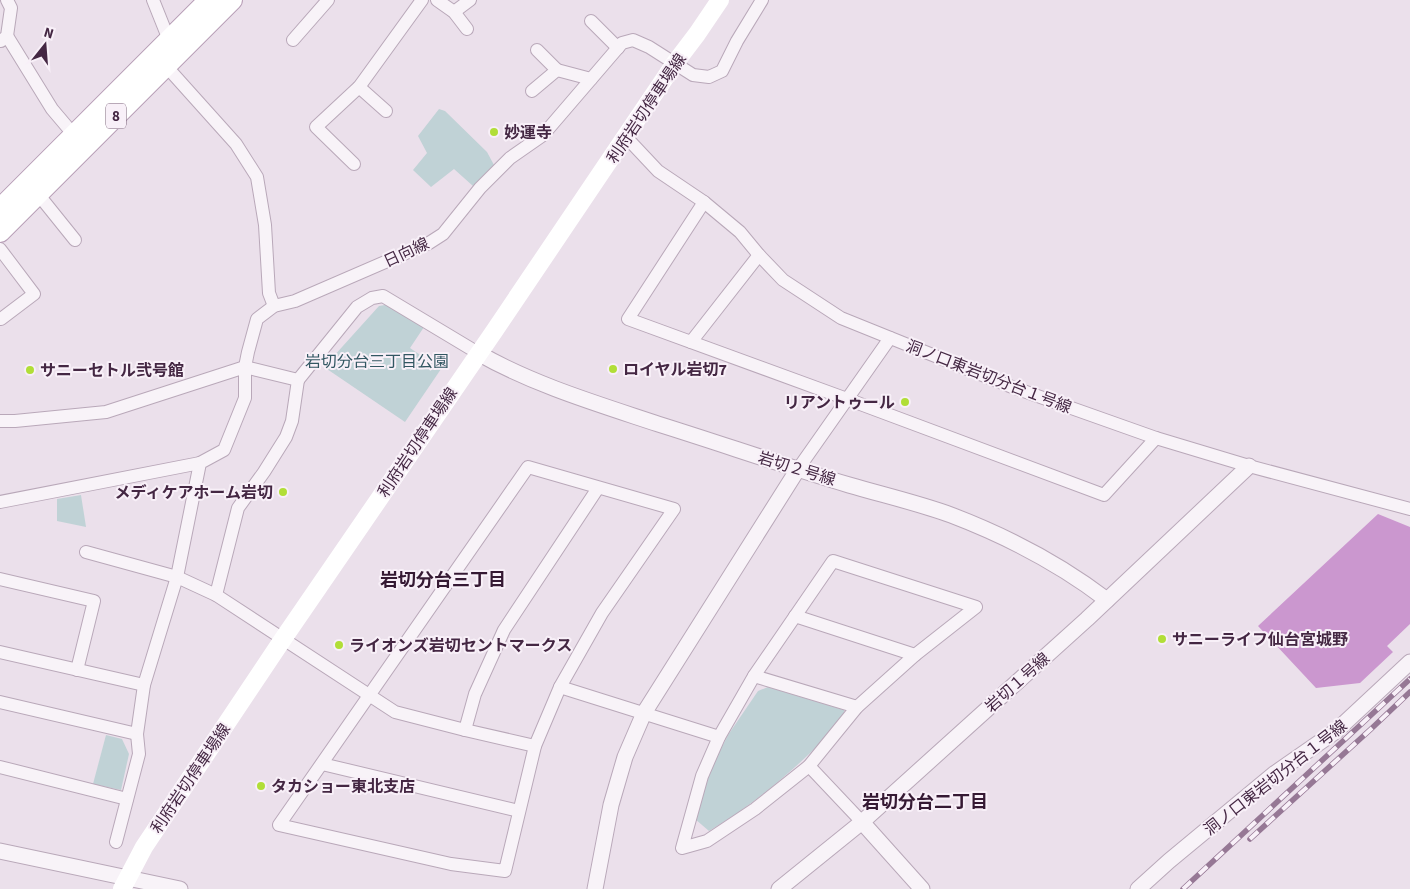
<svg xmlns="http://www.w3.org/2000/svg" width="1410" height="889" font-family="'Source Sans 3','Noto Sans JP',sans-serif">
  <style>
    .green { fill: #c0d2d6 }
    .water { fill: #cb97cf }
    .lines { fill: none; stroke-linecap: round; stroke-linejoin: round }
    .minor-casing { stroke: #b9a8b9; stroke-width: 14 }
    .tertiary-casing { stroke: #b9a8b9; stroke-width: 17 }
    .primary-casing { stroke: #b89eb7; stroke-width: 22 }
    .minor { stroke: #f8f3f8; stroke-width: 12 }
    .tertiary { stroke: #f8f3f8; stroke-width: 15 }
    .secondary { stroke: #fff; stroke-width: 18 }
    .primary { stroke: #fff; stroke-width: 20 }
    .rail-casing { stroke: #967895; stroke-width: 5.5 }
    .rail { stroke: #f8f0f8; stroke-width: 4; stroke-dasharray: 11; stroke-linecap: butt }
    .poi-dot { fill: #b1de37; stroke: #f8f0f8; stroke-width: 2 }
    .labels { text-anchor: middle; stroke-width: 4; stroke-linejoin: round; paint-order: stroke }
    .shield { fill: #f8f0f8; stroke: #7a6379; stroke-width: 1 }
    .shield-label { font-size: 15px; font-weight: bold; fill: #442743 }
    .street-label { font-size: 16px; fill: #442743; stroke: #f8f0f8 }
    .poi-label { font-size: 16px; font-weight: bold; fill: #442743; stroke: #f8f0f8; text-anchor: start }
    .park-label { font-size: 16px; fill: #325762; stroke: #f8f0f8 }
    .neighbourhood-label { font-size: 18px; font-weight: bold; fill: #351933; stroke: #f8f0f8 }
  </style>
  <rect width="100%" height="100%" fill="#ebe0eb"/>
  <!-- green -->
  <g class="green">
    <polygon points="439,109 445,111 487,152 494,165 473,186 454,169 431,187 413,170 427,153 418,136"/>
    <polygon points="385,305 392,306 424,327 410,348 441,369 405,422 324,367 379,306"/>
    <polygon points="81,495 86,527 57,521 57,499"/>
    <path d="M768,687L844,710V720C802,762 761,801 709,831L695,819L711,768L728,735L758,691Z"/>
    <polygon points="106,735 122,739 129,754 121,790 93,784"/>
  </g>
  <!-- water -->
  <polygon class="water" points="1378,514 1410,527 1410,624 1387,646 1393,652 1360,683 1316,688 1258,626"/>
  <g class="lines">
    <defs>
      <g id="minor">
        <polyline points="153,0 169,40"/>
        <polyline points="437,0 454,12 467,29"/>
        <polyline points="454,12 470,0"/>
        <polyline points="591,21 618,48"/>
        <polyline points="7,36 52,109 74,135"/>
        <polyline points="293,40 328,0"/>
        <polyline points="1,41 7,36 11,8 7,0"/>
        <polyline points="537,50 557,70"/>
        <polyline points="166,66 236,144 257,177 265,225 269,293 274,306"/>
        <polyline points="359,87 386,111"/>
        <polyline points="532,91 557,70 591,79"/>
        <polyline points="626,137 658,171 704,202 740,232 759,255 783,280 841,318 1012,387 1156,438 1249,466 1410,509"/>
        <polyline points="354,164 316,127 359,87 422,0"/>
        <polyline points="38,194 75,240"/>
        <polyline points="704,202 628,319 847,399 1104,495 1156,438"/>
        <polyline points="0,249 34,294 1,319"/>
        <polyline points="691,342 759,255"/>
        <polyline points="245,367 298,380 357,307 372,298 383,296 478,353"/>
        <polyline points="0,421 15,421 106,412 245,367"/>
        <polygon points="528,467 674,509 602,613 560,687 535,746 505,871 451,864 279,825"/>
        <polyline points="798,469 890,338"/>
        <polyline points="0,502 200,463"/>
        <polyline points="86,552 177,577 216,595 395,712 465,730 535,746"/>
        <polygon points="833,561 976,607 915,655 857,707 809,766 755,809 707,841 682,848 702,776 719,737 754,676"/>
        <polyline points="0,579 94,601 77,670"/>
        <polyline points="216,595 238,508 264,472 286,437 292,421 298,380"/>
        <polyline points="795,616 915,655"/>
        <polyline points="0,652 144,685"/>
        <polyline points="754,676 857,707"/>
        <polyline points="560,687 719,737"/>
        <polyline points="0,702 137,734"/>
        <polyline points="465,730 475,694 504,630 598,488"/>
        <polyline points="322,764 519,811"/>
        <polyline points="809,766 862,822"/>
        <polyline points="0,767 127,799"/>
        <polyline points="116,842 139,754 137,734 144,685 177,577 200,463 224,450 245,398 245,367 248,352 257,319 274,306 295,301 429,243 443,234 480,188 510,158 543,135 622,43 633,40 649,47 693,75 709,77 722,71 737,41 762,0"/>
      </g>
      <g id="tertiary">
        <path d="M478,353C534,385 598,404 658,424C722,444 785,466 849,485C883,495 918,503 951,515C1006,536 1060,564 1107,600"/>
        <polyline points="862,822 922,889"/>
        <polyline points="0,851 180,889"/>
        <polyline points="595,889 611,805 625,757 644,713 798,469"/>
        <polyline points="779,889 862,822 1087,619 1249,466"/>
        <polyline points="1138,889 1169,861 1274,774 1336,731 1410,662"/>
      </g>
      <g id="primary">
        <polyline points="0,209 209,0"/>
        <polyline points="0,232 232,0"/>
      </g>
    </defs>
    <!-- minor casing -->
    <use href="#minor" class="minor-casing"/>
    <!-- tertiary casing -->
    <use href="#tertiary" class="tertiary-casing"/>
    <!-- primary casing -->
    <use href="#primary" class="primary-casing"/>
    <!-- minor -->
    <use href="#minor" class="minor"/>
    <!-- tertiary -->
    <use href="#tertiary" class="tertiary"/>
    <!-- secondary -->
    <polyline class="secondary" points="122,889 144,847 283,639 495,330 675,63 697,34 720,0"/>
    <!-- primary -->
    <use href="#primary" class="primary"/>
    <defs>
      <g id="rail">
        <polyline points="1250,839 1371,729 1410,692"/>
        <polyline points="1183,889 1410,679"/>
      </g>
    </defs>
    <!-- rail casing -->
    <use href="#rail" class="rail-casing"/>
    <!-- rail -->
    <use href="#rail" class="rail"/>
  </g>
  <!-- markers -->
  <g class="poi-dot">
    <circle cx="494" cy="132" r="5"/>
    <circle cx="613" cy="369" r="5"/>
    <circle cx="30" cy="370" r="5"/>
    <circle cx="905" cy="402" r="5"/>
    <circle cx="283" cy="492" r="5"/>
    <circle cx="1162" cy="639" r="5"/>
    <circle cx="339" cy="645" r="5"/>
    <circle cx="261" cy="786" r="5"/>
  </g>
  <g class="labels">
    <!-- shield labels -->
    <rect class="shield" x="106" y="103.5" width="20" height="25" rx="4"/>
    <g class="shield-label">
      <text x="116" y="121">8</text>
    </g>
    <!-- street labels -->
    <g class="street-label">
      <text transform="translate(646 108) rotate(-56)" y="6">利府岩切停車場線</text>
      <text transform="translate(406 252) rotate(-25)" y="6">日向線</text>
      <text transform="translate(989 376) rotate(21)" y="6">洞ノ口東岩切分台１号線</text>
      <text transform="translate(417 442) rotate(-56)" y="6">利府岩切停車場線</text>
      <text transform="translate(797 468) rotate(17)" y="6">岩切２号線</text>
      <text transform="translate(1017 682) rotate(-42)" y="6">岩切１号線</text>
      <text transform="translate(1275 777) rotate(-38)" y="6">洞ノ口東岩切分台１号線</text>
      <text transform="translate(190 778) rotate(-56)" y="6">利府岩切停車場線</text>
    </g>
    <!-- poi labels -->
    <g class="poi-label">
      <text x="504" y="138">妙運寺</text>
      <text x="623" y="375">ロイヤル岩切7</text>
      <text x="40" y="376">サニーセトル弐号館</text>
      <text x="895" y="408" text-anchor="end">リアントゥール</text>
      <text x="273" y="498" text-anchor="end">メディケアホーム岩切</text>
      <text x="1172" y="645">サニーライフ仙台宮城野</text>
      <text x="349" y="651">ライオンズ岩切セントマークス</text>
      <text x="271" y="792">タカショー東北支店</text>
    </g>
    <!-- park labels -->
    <g class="park-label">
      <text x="377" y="367">岩切分台三丁目公園</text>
    </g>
    <!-- neighbourhood labels -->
    <g class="neighbourhood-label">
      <text x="443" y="586">岩切分台三丁目</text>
      <text x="925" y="808">岩切分台二丁目</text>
    </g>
  </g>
  <!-- north arrow -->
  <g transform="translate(45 45) rotate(17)" stroke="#f8f0f8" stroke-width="4" paint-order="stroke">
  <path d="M0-4L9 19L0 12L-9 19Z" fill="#442743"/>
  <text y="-8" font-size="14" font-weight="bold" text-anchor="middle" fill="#442743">N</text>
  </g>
</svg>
